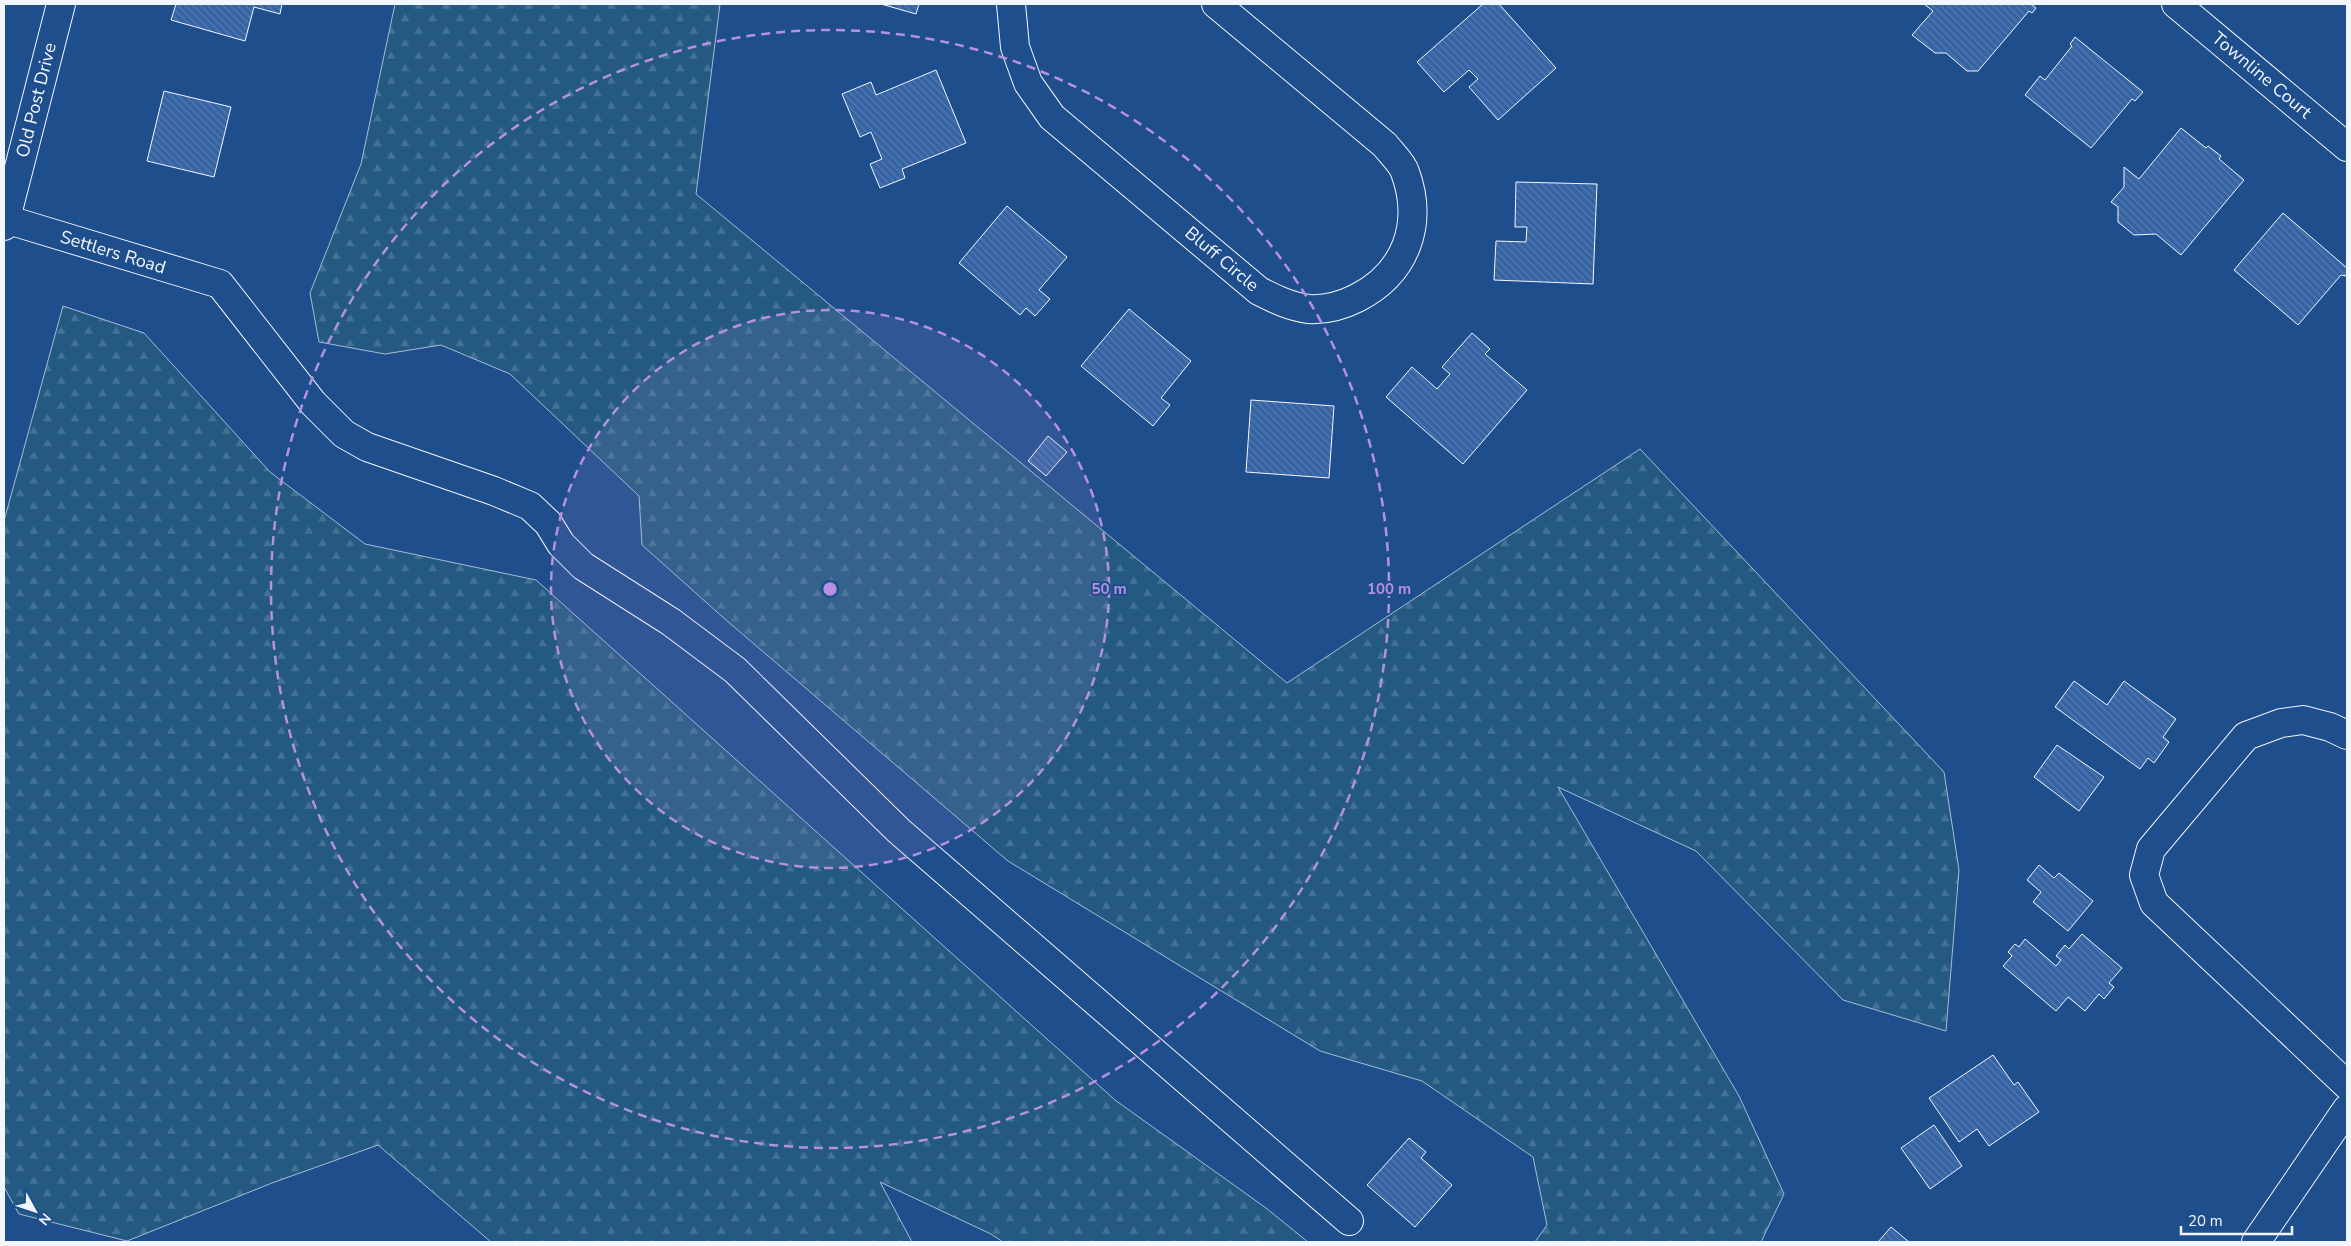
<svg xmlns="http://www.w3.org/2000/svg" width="2351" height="1246" font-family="'Nunito Sans',sans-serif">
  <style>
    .forest { fill: url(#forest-firs); stroke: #a8bbd7 }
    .building { fill: url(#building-back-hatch); stroke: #f2f6ff }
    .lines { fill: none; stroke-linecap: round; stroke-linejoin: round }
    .minor-casing { stroke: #f2f6ff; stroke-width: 30 }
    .minor { stroke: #1f4e8c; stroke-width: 28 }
    .ring { fill: none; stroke: #b691df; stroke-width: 2.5; stroke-dasharray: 9 6 }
    .labels { text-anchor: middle; stroke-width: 4; stroke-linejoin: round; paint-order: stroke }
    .street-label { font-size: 18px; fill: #f2f6ff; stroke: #1f4e8c }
    .centre { fill: #b691df; stroke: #1f4e8c; stroke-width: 2.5 }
    .ring-label { font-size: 15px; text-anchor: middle; font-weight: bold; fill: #b691df; stroke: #1f4e8c; stroke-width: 4; stroke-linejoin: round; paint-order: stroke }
  </style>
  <defs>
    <pattern id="forest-firs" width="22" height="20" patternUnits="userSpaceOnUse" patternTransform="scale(1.25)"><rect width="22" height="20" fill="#245a82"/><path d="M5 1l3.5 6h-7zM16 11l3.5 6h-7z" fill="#447295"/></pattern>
    <pattern id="building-back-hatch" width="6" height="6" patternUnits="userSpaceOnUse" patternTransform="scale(1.25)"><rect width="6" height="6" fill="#3563a3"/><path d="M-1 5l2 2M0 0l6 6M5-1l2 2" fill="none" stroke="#537ab1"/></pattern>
  </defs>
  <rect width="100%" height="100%" fill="#1f4e8c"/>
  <!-- forest -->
  <g class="forest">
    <polygon points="395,4 720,4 696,194 1287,683 1640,449 1944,772 1959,870 1946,1031 1843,1000 1696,851 1558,787 1739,1096 1784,1194 1761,1242 1535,1242 1547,1225 1533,1157 1422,1081 1320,1051 1008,861 726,620 642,545 639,496 510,374 441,345 385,354 319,342 310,293 361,164"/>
    <polygon points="63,306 144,333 270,472 365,544 536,580 1115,1100 1266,1208 1308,1242 1003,1242 991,1234 880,1182 912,1242 491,1242 378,1145 272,1183 127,1241 19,1214 4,1187 4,521"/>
  </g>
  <!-- building -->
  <g class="building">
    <polygon points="176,4 282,4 280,14 254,7 245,41 171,20"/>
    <polygon points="881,4 919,4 916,14"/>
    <polygon points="1483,4 1499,4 1556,68 1498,120 1469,87 1478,79 1469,70 1444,92 1417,62"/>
    <polygon points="1924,4 2031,4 2036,8 2032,13 2029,11 1978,71 1967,71 1946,53 1935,53 1912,35 1933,11"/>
    <polygon points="2075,37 2143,92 2135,101 2132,99 2091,148 2025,95 2040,76 2045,80 2072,46 2070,44"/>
    <polygon points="936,70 966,143 902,169 905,178 880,188 870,164 882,159 871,132 860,137 842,94 871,82 876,95"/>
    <polygon points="164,91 231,107 214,177 147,161"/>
    <polygon points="2181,128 2206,148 2208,146 2221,156 2219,159 2244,180 2181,255 2156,234 2134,235 2118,222 2118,207 2111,202 2124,187 2124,167 2139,179"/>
    <polygon points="1516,182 1597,184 1593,284 1494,280 1496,241 1526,242 1527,227 1515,227"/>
    <polygon points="1007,206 1067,257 1039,290 1050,299 1035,316 1026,308 1020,315 959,263"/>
    <polygon points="2283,213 2347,268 2346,276 2341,275 2298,325 2234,270"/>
    <polygon points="1129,309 1191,361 1161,398 1170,405 1153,426 1081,366"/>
    <polygon points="1472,333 1490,349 1485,354 1527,390 1463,464 1386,397 1412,367 1437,389 1450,374 1442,367"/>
    <polygon points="1251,400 1334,406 1329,478 1246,472"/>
    <polygon points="1048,436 1067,452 1046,476 1028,461"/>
    <polygon points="2074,681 2107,705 2124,681 2176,719 2163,737 2169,742 2154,763 2148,758 2140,769 2055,707"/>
    <polygon points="2057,745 2104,777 2079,811 2034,777"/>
    <polygon points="2039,865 2054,878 2059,873 2093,901 2068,931 2033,902 2041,892 2027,880"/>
    <polygon points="2082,934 2122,968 2109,983 2114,987 2104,999 2099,994 2085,1011 2068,997 2056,1011 2003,966 2012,956 2008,952 2015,944 2019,947 2025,939 2056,966 2061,960 2056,956 2065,945 2069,949"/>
    <polygon points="1993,1055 2014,1085 2018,1082 2039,1112 1989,1146 1977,1129 1959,1142 1929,1098"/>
    <polygon points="1934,1125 1962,1166 1930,1189 1901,1148"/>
    <polygon points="1409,1138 1426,1152 1421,1158 1452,1185 1415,1227 1367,1185"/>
    <polygon points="1891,1227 1909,1242 1878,1242"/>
  </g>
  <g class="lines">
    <defs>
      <g id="minor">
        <path d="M1011,4L1015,47L1028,83L1052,117L1259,291C1275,299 1291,307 1309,309C1325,310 1343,305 1357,298C1406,273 1424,224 1405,172C1402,163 1391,153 1385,145L1216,4"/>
        <polyline points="2176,4 2347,147"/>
        <polyline points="5,219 220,284 313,403 344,434 367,447 494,491 530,506 548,523 561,544 583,566 671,622 735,670 899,831 1349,1221"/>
        <polyline points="4,226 61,4"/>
        <polyline points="2347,735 2330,727 2303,720 2281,723 2246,736 2151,849 2144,875 2154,903 2347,1085"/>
        <polyline points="2256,1242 2347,1109"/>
      </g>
    </defs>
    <!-- minor casing -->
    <use href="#minor" class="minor-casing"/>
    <!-- minor -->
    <use href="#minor" class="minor"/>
  </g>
  <!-- distance rings -->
  <circle cx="830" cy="589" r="279" fill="#b691df" fill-opacity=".12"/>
  <g class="ring">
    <circle cx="830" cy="589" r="279"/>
    <circle cx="830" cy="589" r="559"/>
  </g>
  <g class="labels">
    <!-- street labels -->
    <g class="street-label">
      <text transform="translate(2262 75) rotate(40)" y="6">Townline Court</text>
      <text transform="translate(36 100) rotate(-76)" y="6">Old Post Drive</text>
      <text transform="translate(113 252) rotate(17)" y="6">Settlers Road</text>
      <text transform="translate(1222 259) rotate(40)" y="6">Bluff Circle</text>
    </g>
  </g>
  <circle cx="830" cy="589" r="8" class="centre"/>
  <g class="ring-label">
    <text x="1109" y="594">50 m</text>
    <text x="1389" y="594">100 m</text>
  </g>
  <!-- border -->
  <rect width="2351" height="1246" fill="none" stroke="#f2f6ff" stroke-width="10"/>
  <!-- north arrow -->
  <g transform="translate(35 1211) rotate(130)" stroke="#1f4e8c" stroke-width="4" paint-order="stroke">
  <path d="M0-4L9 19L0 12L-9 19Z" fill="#f2f6ff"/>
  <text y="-8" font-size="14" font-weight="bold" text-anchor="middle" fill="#f2f6ff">N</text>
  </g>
  <!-- scale -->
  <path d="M2181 1226v8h111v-8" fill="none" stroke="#f2f6ff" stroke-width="2.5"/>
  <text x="2188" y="1226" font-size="15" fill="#f2f6ff" stroke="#1f4e8c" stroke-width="4" paint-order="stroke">20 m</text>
</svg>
